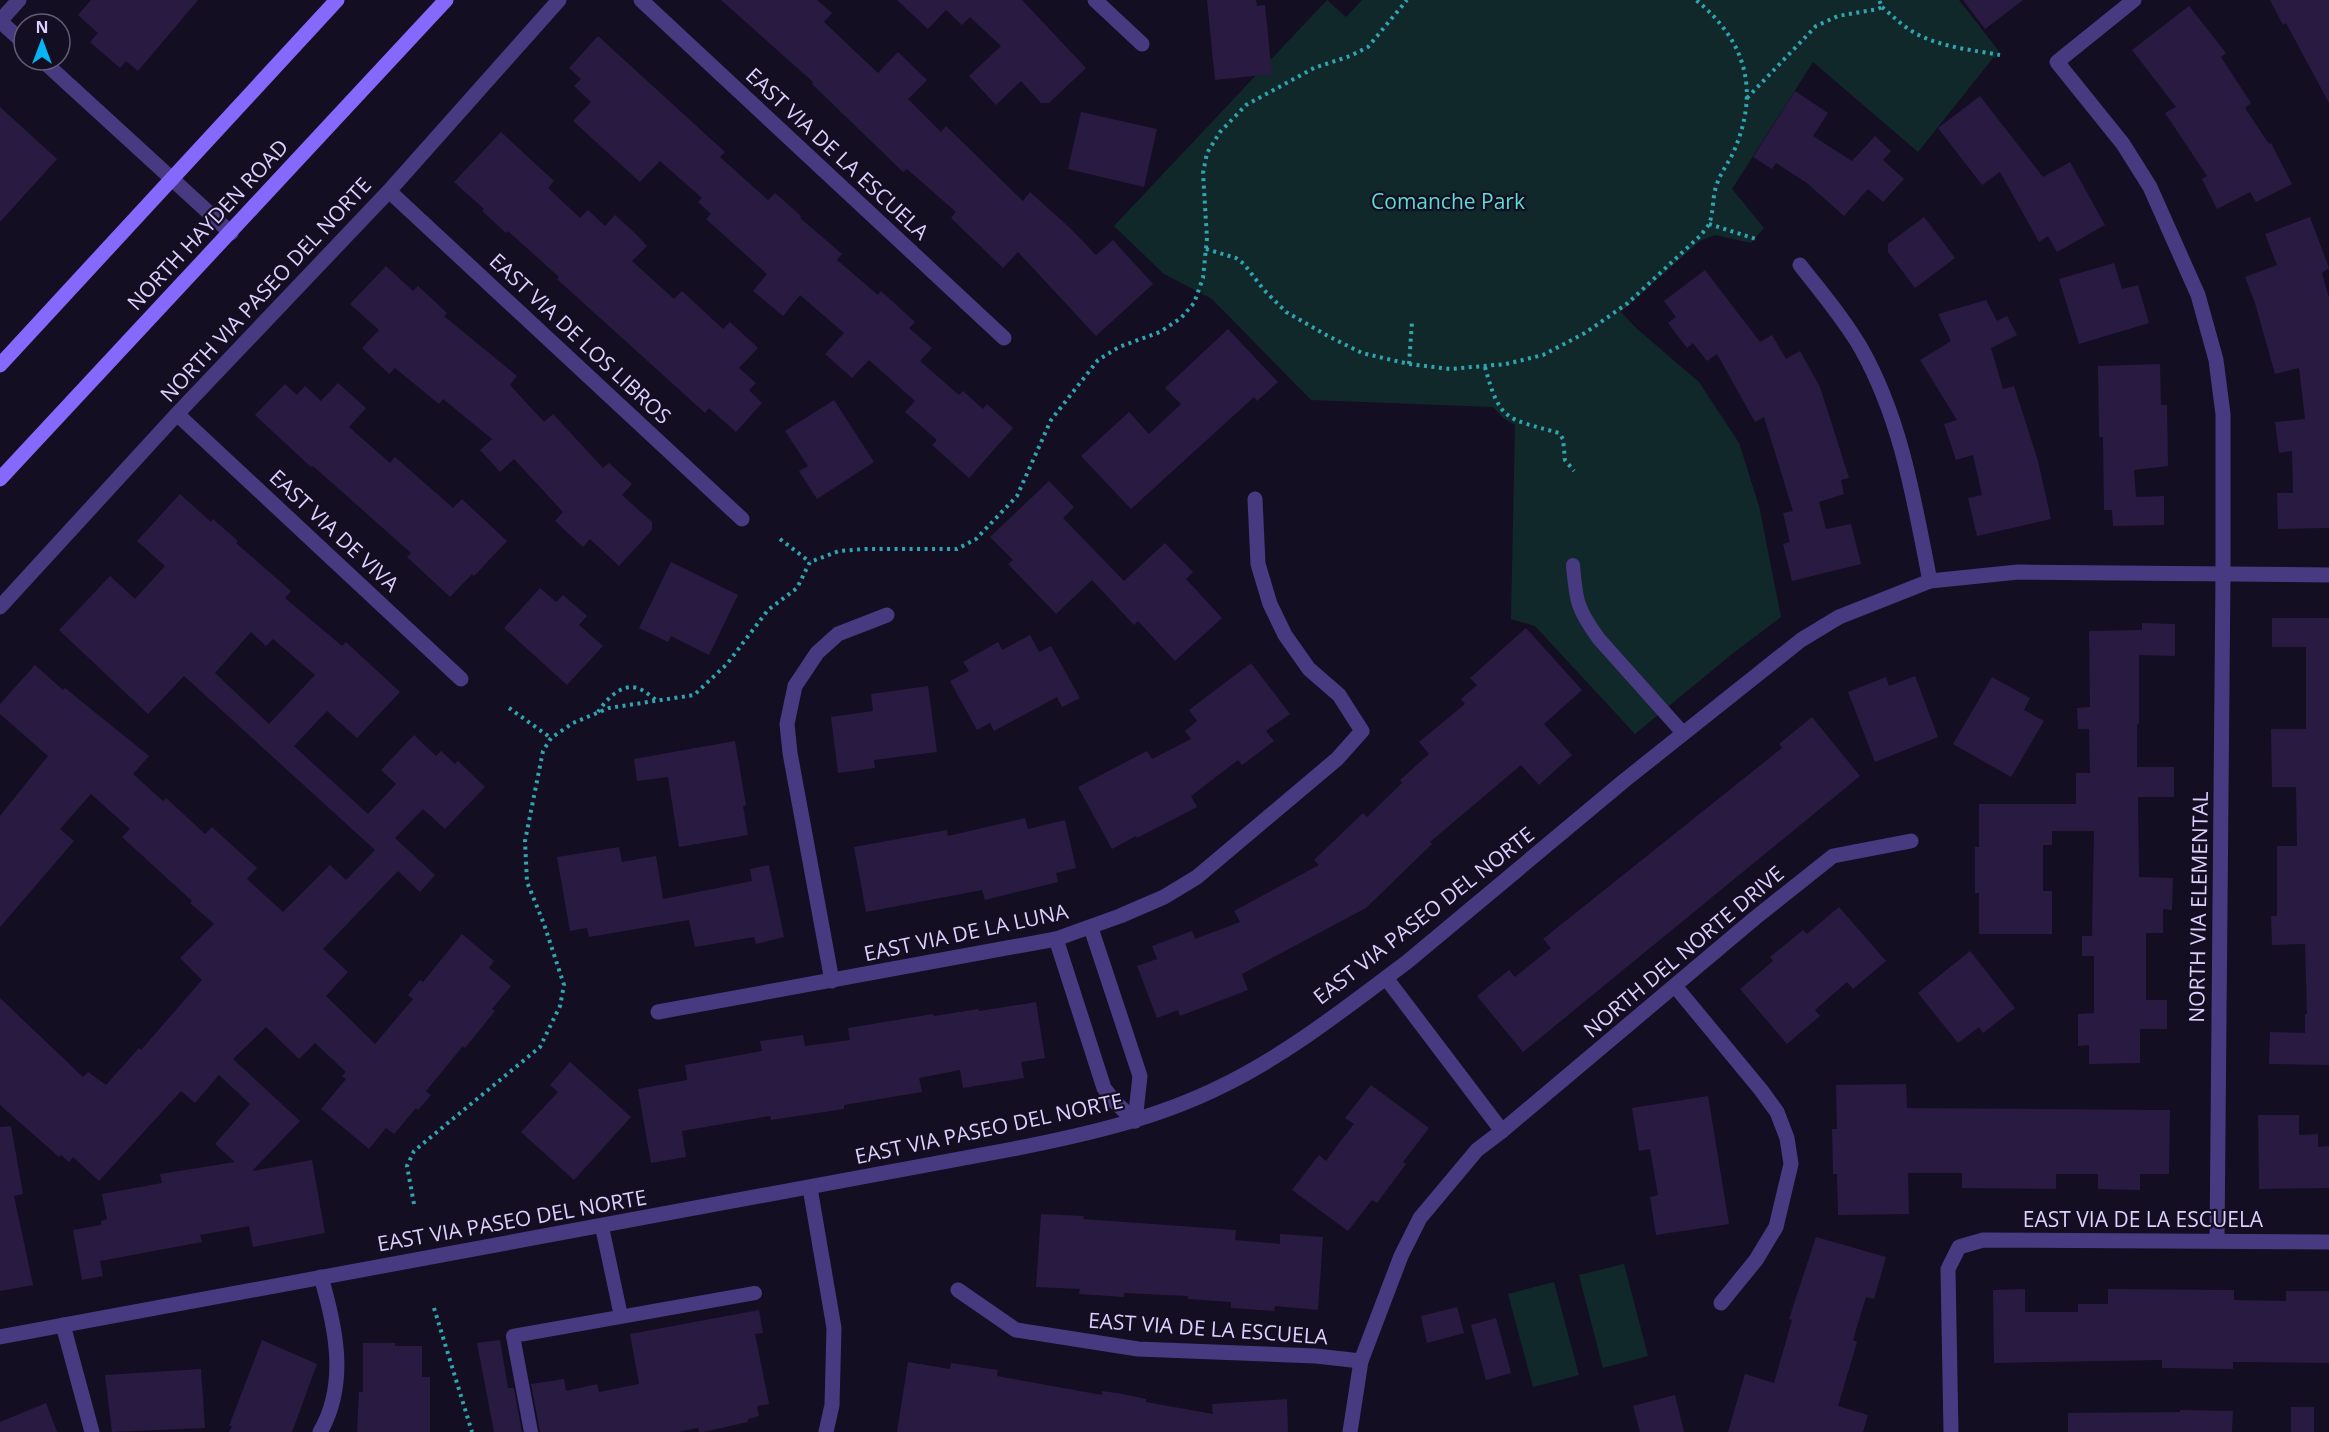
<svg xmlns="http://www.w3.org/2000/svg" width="2329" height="1432" font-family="'Open Sans',sans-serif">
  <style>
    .green { fill: #11282b }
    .building { fill: #291a42; fill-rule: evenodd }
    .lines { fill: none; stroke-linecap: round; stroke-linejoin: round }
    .path { stroke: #31a4b1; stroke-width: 4; stroke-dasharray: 3 4.5; stroke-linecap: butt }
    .service { stroke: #483a80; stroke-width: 14 }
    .minor { stroke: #483a80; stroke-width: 15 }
    .tertiary { stroke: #483a80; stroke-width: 15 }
    .secondary { stroke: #8469fc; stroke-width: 15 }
    .labels { text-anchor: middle; stroke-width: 4.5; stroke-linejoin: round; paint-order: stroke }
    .street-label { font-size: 21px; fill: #dcd0fe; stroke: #140e22 }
    .park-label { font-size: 21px; fill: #5ddcd1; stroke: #140e22 }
  </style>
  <rect width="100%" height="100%" fill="#140e22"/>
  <!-- green -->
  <g class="green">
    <polygon points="1327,0 1346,17 1362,0 1959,0 1998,50 1996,58 1993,58 1918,152 1813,62 1732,189 1764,228 1751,243 1715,235 1700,241 1621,312 1636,328 1699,382 1739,443 1759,506 1781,617 1732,654 1635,734 1535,626 1511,619 1515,425 1503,418 1493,407 1311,400 1212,299 1164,274 1114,226"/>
    <polygon points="1624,1264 1648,1356 1603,1368 1579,1275"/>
    <polygon points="1554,1282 1579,1375 1533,1387 1508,1294"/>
  </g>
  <!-- building -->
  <g class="building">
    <polygon points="91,0 198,0 138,71 126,61 120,68 90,42 98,33 78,15"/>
    <polygon points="721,0 817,0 832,13 824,22 878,73 898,52 927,80 908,99 941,132 946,126 1023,201 1030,192 1070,228 1096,255 1113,240 1153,284 1096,336 1018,252 1003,268 951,218 956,212 907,169 903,172 812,84 813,82"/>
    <polygon points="897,0 1022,0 1086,68 1049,103 1041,103 1021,81 996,105 969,76 1001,46 970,17 962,25 946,10 928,29"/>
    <polygon points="1207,0 1256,0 1257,6 1265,5 1272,74 1215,80"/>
    <polygon points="1963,0 2023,0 1985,29"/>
    <polygon points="2270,0 2329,0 2329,103 2286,23 2283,25"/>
    <polygon points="2189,6 2226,53 2221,57 2251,103 2245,108 2269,144 2271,143 2292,184 2256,202 2250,192 2217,209 2202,179 2207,176 2165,113 2176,107 2132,50"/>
    <polygon points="598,36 725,152 720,157 768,200 775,193 801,216 800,218 842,254 837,260 878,295 881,291 915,322 909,328 932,348 920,361 959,395 963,391 983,409 987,404 1013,428 969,478 932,445 937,440 905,412 915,401 869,360 852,378 825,354 844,333 800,295 783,316 753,291 767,274 706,219 711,214 698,202 702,198 660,161 640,182 573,121 591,102 574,86 581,79 569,68"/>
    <polygon points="1795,91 1828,113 1813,136 1852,161 1875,136 1891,151 1883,160 1904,179 1883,202 1868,189 1844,216 1807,183 1776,163 1772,169 1753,157"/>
    <polygon points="1980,96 2043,177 2070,162 2105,225 2057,252 2048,236 2039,242 2000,172 1982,185 1938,128"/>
    <polygon points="0,107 57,159 0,222"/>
    <polygon points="1081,112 1157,129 1144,187 1068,169"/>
    <polygon points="501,132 554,181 548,188 580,218 588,210 605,226 615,215 636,234 647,246 632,261 674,299 682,291 723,329 730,322 758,348 739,368 756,383 749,390 762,403 736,432 709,408 705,413 557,279 559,277 508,231 506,233 482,211 484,209 454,182"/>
    <polygon points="1924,217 1955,258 1915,288 1888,252 1888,244"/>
    <polygon points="2310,217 2329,268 2322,273 2329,298 2329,528 2278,529 2277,493 2293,493 2292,451 2279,453 2275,422 2305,419 2299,368 2275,374 2255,303 2245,277 2277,265 2265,234"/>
    <polygon points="2114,263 2122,289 2138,285 2149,323 2079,344 2059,279"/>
    <polygon points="386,266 413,291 418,286 447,313 444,316 517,376 510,385 544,422 553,414 603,468 609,463 632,484 622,495 652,522 652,530 619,566 590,539 583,547 555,521 563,512 514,459 500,472 480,450 492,439 443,399 439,404 395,368 389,374 362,348 379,330 350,304"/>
    <polygon points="1705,270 1760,342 1772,335 1786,359 1800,351 1820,387 1849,478 1841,480 1844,494 1819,502 1826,529 1851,524 1861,564 1792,581 1783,544 1790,542 1783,513 1793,511 1764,417 1755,422 1717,354 1707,361 1693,343 1687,348 1668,323 1676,317 1664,301"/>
    <polygon points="1986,300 1997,321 2007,316 2017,335 1991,348 2003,389 2014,386 2038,461 2051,519 1977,536 1968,498 1982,495 1973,455 1956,460 1944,424 1957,420 1920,360 1951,341 1938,314"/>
    <polygon points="1228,329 1278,382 1257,401 1254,397 1131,509 1081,456 1129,412 1149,434 1181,404 1165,388"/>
    <polygon points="2160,364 2161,405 2167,405 2168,466 2134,470 2136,497 2164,496 2164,525 2113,526 2112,510 2104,510 2103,437 2099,437 2098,366"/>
    <polygon points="338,383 366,408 349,427 390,463 395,457 453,508 462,499 507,541 474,576 472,574 450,597 407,557 411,553 313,466 311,467 255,415 285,384 297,395 305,386 321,401"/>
    <polygon points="834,400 874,462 817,499 799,471 808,466 785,431"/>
    <polygon points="1049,481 1074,507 1063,518 1124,581 1165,543 1193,572 1186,579 1222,618 1175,661 1138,621 1134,625 1092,580 1056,614 1008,564 1013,560 990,537"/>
    <path d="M180,494L211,522L213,519L238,541L236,543L291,591L285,598L342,646L346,642L400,692L357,738L327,711L294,746L368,814L396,784L381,770L414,735L436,756L441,751L455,764L458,761L485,787L445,829L423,809L395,838L435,875L420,892L398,871L323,949L348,972L326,996L375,1044L413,999L408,995L420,980L423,982L462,934L494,961L489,968L511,986L492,1009L495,1011L465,1048L463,1046L426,1091L431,1095L418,1110L416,1108L394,1134L386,1128L369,1149L321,1109L346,1079L342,1076L346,1072L315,1043L299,1059L266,1027L233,1059L300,1121L252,1171L312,1160L325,1233L253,1247L249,1226L200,1235L202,1242L100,1261L103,1276L82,1280L73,1230L101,1225V1221L107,1219L102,1194L162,1183L160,1174L235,1162L215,1144L250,1104L219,1075L195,1103L181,1091L99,1181L73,1157L69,1162L61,1155L59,1157L0,1105V998L83,1077L88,1072L106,1085L139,1048L141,1050L202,980L180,958L214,924L190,903L192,901L122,837L130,829L91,794L60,829L74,841L0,927V816L48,756L0,714V704L35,665L63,690L65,688L149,756L133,774L163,801L166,798L205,834L212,827L257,868L247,879L283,912L330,865L346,880L375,850L184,676L148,714L59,630L110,576L135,599L165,566L137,541ZM251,632L266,646L273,639L315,675L269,724L215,673Z"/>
    <polygon points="671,562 738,595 709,655 671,636 668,642 639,628"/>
    <polygon points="540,588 556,602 563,595 587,616 579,625 603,646 567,685 504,628"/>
    <polygon points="2272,618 2329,618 2329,1065 2269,1064 2270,1032 2305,1033 2305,1014 2307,1014 2305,944 2272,945 2271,916 2277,916 2277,846 2297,846 2296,787 2272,787 2271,729 2306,729 2306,647 2272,647"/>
    <polygon points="2142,623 2175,624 2175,656 2139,655 2139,724 2137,724 2137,767 2174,767 2174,797 2138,797 2139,877 2173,878 2172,910 2163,909 2163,933 2146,933 2146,1000 2167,1000 2167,1029 2140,1029 2140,1063 2089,1064 2089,1045 2078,1046 2078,1014 2094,1013 2094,956 2082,956 2082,936 2092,936 2094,831 2052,831 2052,845 2043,845 2043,891 2052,891 2052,934 1979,934 1979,893 1975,893 1975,847 1979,847 1979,804 2076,804 2076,773 2090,773 2089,729 2078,729 2077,708 2090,707 2089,631 2142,630"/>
    <polygon points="1526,628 1582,690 1544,724 1572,755 1539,785 1521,765 1430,842 1432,844 1366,908 1242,974 1248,990 1180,1016 1178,1010 1157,1018 1137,966 1157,959 1152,946 1192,931 1195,939 1240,922 1234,911 1319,865 1314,860 1363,813 1367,817 1402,783 1400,780 1429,754 1419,742 1465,704 1461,699 1477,685 1470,678"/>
    <polygon points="1030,635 1039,652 1051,646 1080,698 1062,707 1057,697 994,731 990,723 977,730 950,681 969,671 963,662 998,642 1002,650"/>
    <polygon points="1251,663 1290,714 1266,731 1274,741 1242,765 1238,760 1191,796 1197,807 1137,838 1136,836 1112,849 1078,787 1147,751 1152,759 1191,739 1185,731 1197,721 1189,710"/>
    <polygon points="1915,676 1938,737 1875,762 1848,692 1886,677 1889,686"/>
    <polygon points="1992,677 2030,698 2024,710 2044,721 2011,777 1953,744"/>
    <polygon points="928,686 937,752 874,760 875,768 838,773 831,717 873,711 871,694"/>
    <polygon points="1812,717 1860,776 1523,1052 1477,996 1509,970 1515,977 1551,948 1543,939 1782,748 1779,744"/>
    <polygon points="735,741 746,805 743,806 748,835 679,847 668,777 637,781 634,759"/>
    <polygon points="1025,818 1028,829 1065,820 1076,868 1056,873 1058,882 985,900 982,890 866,912 854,847 947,830 948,836"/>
    <polygon points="619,847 622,862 656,856 663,899 752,881 750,869 769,865 784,937 756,944 754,937 695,947 689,920 589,937 587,928 570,931 557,857"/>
    <polygon points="1839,907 1886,961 1853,989 1847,982 1815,1010 1820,1016 1787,1044 1740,989 1773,961 1770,957 1803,930 1807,934"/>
    <polygon points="1970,951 2015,1008 1983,1033 1979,1027 1958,1043 1918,993"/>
    <polygon points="1036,1002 1045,1058 1021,1062 1024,1078 963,1088 960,1070 919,1078 922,1092 844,1105 844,1109 771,1120 770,1116 682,1131 686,1157 651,1163 638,1089 687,1080 685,1065 762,1051 760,1041 803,1035 805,1046 850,1040 848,1028 933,1014 934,1016 978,1009 979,1011"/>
    <polygon points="570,1062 631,1117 574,1180 521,1132 558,1092 550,1085"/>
    <polygon points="1906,1084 1907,1108 2170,1110 2169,1174 2140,1174 2140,1190 2098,1189 2098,1174 2056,1174 2056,1189 1962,1188 1962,1173 1908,1173 1909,1214 1838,1215 1837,1174 1833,1174 1832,1129 1837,1129 1836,1085"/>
    <polygon points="1371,1085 1429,1128 1403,1162 1406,1164 1377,1203 1372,1200 1348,1231 1292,1190 1319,1155 1326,1161 1340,1142 1354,1124 1345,1118"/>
    <polygon points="1708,1096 1729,1224 1656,1235 1650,1197 1658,1195 1650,1149 1639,1151 1632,1108"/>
    <polygon points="2258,1115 2299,1115 2299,1135 2318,1134 2318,1147 2329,1146 2329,1188 2259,1189"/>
    <polygon points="11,1126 23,1194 14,1196 33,1285 0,1291 0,1127"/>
    <polygon points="1041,1214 1084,1216 1083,1219 1236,1230 1235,1240 1280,1244 1280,1234 1323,1237 1318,1310 1275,1306 1274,1311 1231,1308 1231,1302 1188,1299 1188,1296 1124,1293 1124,1297 1079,1294 1080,1289 1036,1287"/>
    <polygon points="1816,1237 1886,1257 1874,1299 1866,1297 1853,1340 1857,1342 1838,1406 1868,1415 1863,1432 1728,1432 1745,1374 1774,1383 1792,1320 1789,1319"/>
    <polygon points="2025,1289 2025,1312 2078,1312 2078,1304 2108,1304 2108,1289 2234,1290 2234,1300 2286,1301 2286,1291 2329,1291 2329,1363 2233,1362 2233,1369 2162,1368 2162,1360 1994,1363 1993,1290"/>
    <polygon points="1457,1307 1464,1333 1427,1343 1421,1316"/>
    <polygon points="759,1310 763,1333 755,1334 769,1404 757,1406 759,1416 748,1419 748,1422 703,1432 699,1432 698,1428 678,1432 540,1432 531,1384 564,1379 566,1391 597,1384 599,1392 639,1384 630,1334"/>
    <polygon points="1496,1318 1511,1373 1486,1380 1471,1325"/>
    <polygon points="262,1340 317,1364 292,1432 229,1432 232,1426 229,1426"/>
    <polygon points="500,1340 508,1388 514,1388 522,1432 494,1432 477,1343"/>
    <polygon points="363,1343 395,1343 395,1346 422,1346 422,1377 430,1377 430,1432 357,1432 359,1392 363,1392"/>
    <polygon points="908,1362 950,1369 951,1363 998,1370 997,1376 1102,1395 1102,1391 1123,1394 1146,1399 1146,1402 1213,1414 1212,1404 1287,1399 1288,1432 897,1432"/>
    <polygon points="201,1369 205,1428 112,1432 105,1375"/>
    <polygon points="1675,1395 1684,1432 1640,1432 1633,1406"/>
    <polygon points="46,1403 57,1432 0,1432 0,1422"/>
    <rect x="2291" y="1407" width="23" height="25"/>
    <polygon points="2180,1410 2233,1411 2232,1432 2068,1432 2068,1413 2180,1412"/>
  </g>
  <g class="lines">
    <!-- path -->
    <g class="path">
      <path d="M1882,7C1893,16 1902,26 1915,33C1940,47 1972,50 2000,55"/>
      <polyline points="1747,98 1816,26 1838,16 1878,9 1882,7 1879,0"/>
      <polyline points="1709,224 1756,239"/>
      <path d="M1206,249L1236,258L1244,264L1264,290L1286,312L1328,336L1362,353L1409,364L1450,369L1506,364L1543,355L1585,333L1628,303L1701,235C1703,232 1707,228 1709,224C1714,212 1712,196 1717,184C1721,172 1729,162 1734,151C1760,90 1746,41 1696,0"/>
      <polyline points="1409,364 1412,322"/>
      <path d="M1485,367C1500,422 1506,418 1559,433L1563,439L1565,460L1574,471"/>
      <polyline points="780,539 810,562"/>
      <polyline points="509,708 551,738"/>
      <path d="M598,712C605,701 621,683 637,688C644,690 651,696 657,701"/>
      <polyline points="414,1204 407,1166 414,1151 540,1047 560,1006 564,985 544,924 527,882 525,841 543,751 551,738 573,723 609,708 694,695 727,664 768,610 797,588 810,562 839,551 865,549 957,549 976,539 1017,496 1051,420 1098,360 1119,347 1160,332 1181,318 1194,303 1203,278 1207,238 1203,173 1207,153 1220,132 1246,105 1314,68 1350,56 1368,47 1407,0"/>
      <polyline points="434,1308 472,1432"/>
    </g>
    <!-- service -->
    <g class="service">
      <path d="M1573,565C1576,601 1577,609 1599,639L1683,733"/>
      <polyline points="602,1227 621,1316"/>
      <polyline points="531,1432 513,1336 755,1293"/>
    </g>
    <!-- minor -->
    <g class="minor">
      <polyline points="641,0 1004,338"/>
      <polyline points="1095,0 1142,44"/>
      <polyline points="2134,0 2057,62 2123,144 2150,187 2198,295 2216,360 2223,414 2223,573 2217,1241"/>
      <polyline points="0,21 24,43"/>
      <polyline points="0,21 19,0"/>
      <polyline points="42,60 231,233"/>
      <polyline points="389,191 742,519"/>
      <path d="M1800,265C1821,292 1845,320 1862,350C1902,422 1914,501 1930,581"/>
      <polyline points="177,414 461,679"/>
      <polyline points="1091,928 1140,1076 1135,1121"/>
      <polyline points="1056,939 1104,1088 1114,1101 1135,1121"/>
      <polyline points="1386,978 1502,1131"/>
      <polyline points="832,981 790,753 787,724 795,686 817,653 838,634 887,615"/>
      <polyline points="1675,986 1761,1090 1777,1112 1787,1138 1791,1164 1776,1227 1756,1260 1721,1303"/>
      <polyline points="658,1012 1056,939 1120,916 1164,897 1197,877 1337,759 1362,731 1339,695 1309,669 1285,635 1270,604 1258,564 1255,499"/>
      <polyline points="958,1290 1016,1330 1138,1349 1316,1356 1361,1361"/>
      <polyline points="63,1325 92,1432"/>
      <path d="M320,1432C348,1384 336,1328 321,1277"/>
      <polyline points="1350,1432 1361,1361 1401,1256 1420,1218 1477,1150 1502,1131 1755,918 1833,856 1911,841"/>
      <polyline points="1951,1432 1948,1269 1959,1247 1983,1240 2329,1242"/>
    </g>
    <!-- tertiary -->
    <g class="tertiary">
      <polyline points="0,607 177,414 389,191 559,0"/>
      <polyline points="810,1188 834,1328 832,1405 826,1432"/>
      <path d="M0,1337L1013,1149C1084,1135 1156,1119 1222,1086C1288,1054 1348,1006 1407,962L1625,780L1801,640L1839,617L1930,581L2018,572L2329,575"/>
    </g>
    <!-- secondary -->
    <g class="secondary">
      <polyline points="0,365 337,0"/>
      <polyline points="0,479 446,0"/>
    </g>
  </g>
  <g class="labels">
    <!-- street labels -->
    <g class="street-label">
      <text transform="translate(837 154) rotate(43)" y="7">EAST VIA DE LA ESCUELA</text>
      <text transform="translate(208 225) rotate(-47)" y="7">NORTH HAYDEN ROAD</text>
      <text transform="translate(266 290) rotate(-47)" y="7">NORTH VIA PASEO DEL NORTE</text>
      <text transform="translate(580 339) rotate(43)" y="7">EAST VIA DE LOS LIBROS</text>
      <text transform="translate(334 531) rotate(43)" y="7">EAST VIA DE VIVA</text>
      <text transform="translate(2199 907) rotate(-89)" y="7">NORTH VIA ELEMENTAL</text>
      <text transform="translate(1424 916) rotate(-38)" y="7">EAST VIA PASEO DEL NORTE</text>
      <text transform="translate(966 933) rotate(-12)" y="7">EAST VIA DE LA LUNA</text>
      <text transform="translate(1684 952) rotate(-40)" y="7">NORTH DEL NORTE DRIVE</text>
      <text transform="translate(989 1129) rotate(-12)" y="7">EAST VIA PASEO DEL NORTE</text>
      <text x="2143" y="1227">EAST VIA DE LA ESCUELA</text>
      <text transform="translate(512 1221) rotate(-10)" y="7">EAST VIA PASEO DEL NORTE</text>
      <text transform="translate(1208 1329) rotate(4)" y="7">EAST VIA DE LA ESCUELA</text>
    </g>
    <!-- park labels -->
    <g class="park-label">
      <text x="1448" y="209">Comanche Park</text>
    </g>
  </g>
  <!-- north arrow -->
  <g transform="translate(42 42)"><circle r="28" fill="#140e22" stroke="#645c7a" stroke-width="1.5"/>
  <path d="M0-4.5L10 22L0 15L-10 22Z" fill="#05b5f4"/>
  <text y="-9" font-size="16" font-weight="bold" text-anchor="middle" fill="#dcd0fe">N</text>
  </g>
</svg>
